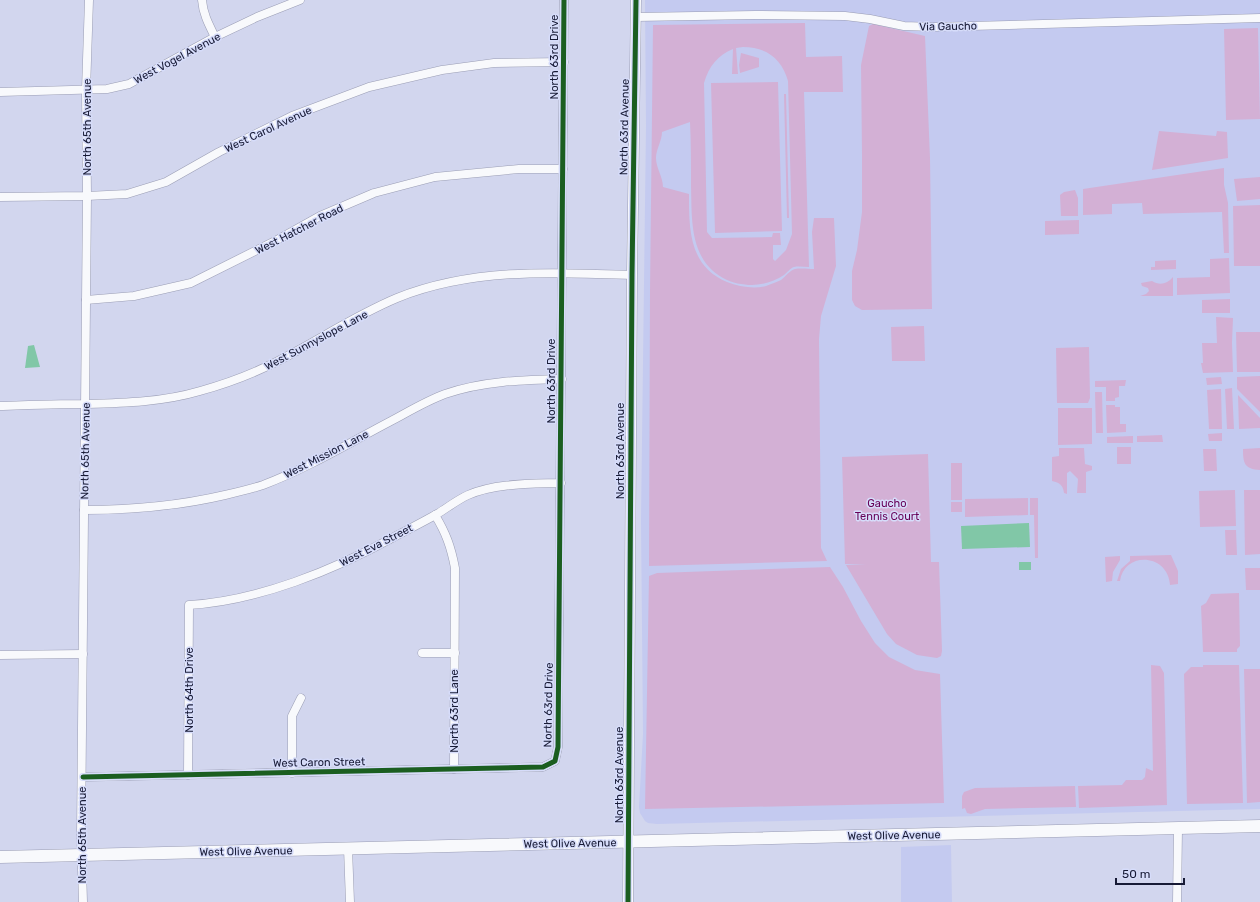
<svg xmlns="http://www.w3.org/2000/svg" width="1260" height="902" font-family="Rubik,sans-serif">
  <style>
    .built { fill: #c4caf0 }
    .green { fill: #d3b0d5; fill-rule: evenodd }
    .water { fill: #81c7a7 }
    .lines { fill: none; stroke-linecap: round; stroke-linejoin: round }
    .minor-casing { stroke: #9a9db4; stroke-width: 9 }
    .tertiary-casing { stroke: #9a9db4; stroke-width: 11 }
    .secondary-casing { stroke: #9a9db4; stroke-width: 13 }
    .minor { stroke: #f8f9fc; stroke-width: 8 }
    .tertiary { stroke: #f8f9fc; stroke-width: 10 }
    .secondary { stroke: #f8f9fc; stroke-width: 12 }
    .cycleway-casing { stroke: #d6dcfa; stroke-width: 8 }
    .cycleway { stroke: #1b5e20; stroke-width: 5 }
    .labels { text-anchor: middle; stroke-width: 3; stroke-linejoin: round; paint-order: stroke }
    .street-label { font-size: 11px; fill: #171a35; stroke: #d6dcfa }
    .park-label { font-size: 11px; fill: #670157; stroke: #d6dcfa }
  </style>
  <rect width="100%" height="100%" fill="#d2d6ee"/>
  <!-- built -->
  <g class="built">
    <polygon points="645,0 1260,0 1260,809 657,824 648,823 645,821 640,813 639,807 643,734 641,521 646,126"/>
    <polygon points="951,845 952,902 901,902 901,847"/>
  </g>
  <!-- green -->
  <g class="green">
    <path d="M805,23L806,57L842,56L843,92H804L809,267C804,267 798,266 794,267C790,268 787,273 784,275C775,281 763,285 752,285C743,285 732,283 723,278C689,259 692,219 691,186C691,164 691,143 690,122L662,132C662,141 656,149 656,158C656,168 663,177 663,187L689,194C689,230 689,266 727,282C739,287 755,289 766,286C771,284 777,282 781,280C785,277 790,270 795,269C801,268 808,269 814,269L812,232L814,218H834L836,266L821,316L819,339L821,548L827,561L649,566L650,292L653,25ZM743,47C766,47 782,59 788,81L792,234L786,250L775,261L773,259V245H781L780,233H773L772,237L712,238L707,232L704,83C709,66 718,55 733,49L732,74H738L736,48Z"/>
    <polygon points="873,24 925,36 930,158 932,309 862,310 855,306 852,300 852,271 857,250 862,212 862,155 861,65 869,26"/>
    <polygon points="1258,28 1260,119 1226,120 1224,29"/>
    <polygon points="741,53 759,58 759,67 740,73 739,65"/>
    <polygon points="778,82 782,231 715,233 711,83"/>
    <polygon points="784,94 786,94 789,218 787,218"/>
    <polygon points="1159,131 1216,136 1217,131 1227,132 1228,158 1152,170"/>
    <polygon points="1224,168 1224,185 1228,203 1229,253 1224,253 1222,212 1143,214 1142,203 1112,204 1112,214 1083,215 1083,189"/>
    <polygon points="1260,177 1260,199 1237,201 1234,179"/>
    <polygon points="1075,190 1078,198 1078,216 1061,216 1060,195 1064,192"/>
    <polygon points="1260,205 1260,266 1234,266 1233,206"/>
    <polygon points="1079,220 1079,234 1045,235 1045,221"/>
    <polygon points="1229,258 1230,293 1177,295 1177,278 1210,277 1210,259"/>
    <polygon points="1176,260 1176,269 1151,270 1151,267 1155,267 1155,261"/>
    <path d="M1173,277V296H1140L1146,294L1149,291L1148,288L1142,286L1141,283L1152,281C1160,286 1167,284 1173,277Z"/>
    <polygon points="1230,299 1230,313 1202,313 1202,300"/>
    <polygon points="1216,317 1233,318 1232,343 1233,372 1203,373 1201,363 1203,363 1202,343 1217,343"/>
    <polygon points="924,326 925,361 892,361 891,327"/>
    <polygon points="1236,332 1260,332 1260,372 1237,372"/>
    <polygon points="1089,347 1090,398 1088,403 1057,403 1056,348"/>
    <polygon points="1260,376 1260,412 1237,389 1237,377"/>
    <polygon points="1221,377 1222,384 1207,385 1206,378"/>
    <polygon points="1126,380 1125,386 1119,386 1119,397 1115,398 1115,401 1106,401 1106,387 1095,387 1095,381"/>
    <polygon points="1232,388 1234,429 1227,429 1225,389"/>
    <polygon points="1221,389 1222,429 1209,429 1207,390"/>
    <polygon points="1095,392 1102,392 1103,433 1096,433"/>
    <polygon points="1238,395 1260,418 1260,428 1239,429"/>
    <polygon points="1106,405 1115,405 1115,407 1120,407 1120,424 1126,424 1126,432 1107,433"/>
    <polygon points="1058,408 1092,408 1092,444 1058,445"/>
    <polygon points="1222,433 1222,441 1209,441 1208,434"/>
    <polygon points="1162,435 1163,442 1137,442 1137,436"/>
    <polygon points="1133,436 1133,443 1107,443 1107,437"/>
    <rect x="1117" y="447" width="14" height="17"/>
    <path d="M1059,448H1084L1085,464L1092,466V470L1086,472V493H1077L1078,479L1070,471L1067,473V494L1064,493C1063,485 1060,483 1052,481V457L1059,456Z"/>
    <path d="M1260,448V470C1244,469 1243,463 1243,449Z"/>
    <polygon points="1203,449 1216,449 1217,471 1204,471"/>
    <polygon points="928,454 931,562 939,562 942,651 941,656 937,658 917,655 896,644 887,634 846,565 866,564 845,564 842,457"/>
    <rect x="951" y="463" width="11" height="37"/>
    <polygon points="1235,490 1236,526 1200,527 1199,491"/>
    <polygon points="1244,490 1260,490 1260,554 1245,555"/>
    <polygon points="1028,498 1028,515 965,517 965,499"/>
    <polygon points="1030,498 1038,498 1038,558 1035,558 1034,515 1030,515"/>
    <rect x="951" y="502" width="11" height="10"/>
    <polygon points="1225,530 1236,530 1237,555 1226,555"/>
    <path d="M1171,555L1178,571V584L1170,585C1168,553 1124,551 1120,581H1117L1121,569L1130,561V556Z"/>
    <polygon points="1120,556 1120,560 1113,572 1112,581 1106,582 1105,557"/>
    <polygon points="830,567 843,587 861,621 875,643 889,657 915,670 940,674 944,803 645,809 649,576 657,573"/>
    <polygon points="1245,568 1260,568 1260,590 1246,590"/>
    <polygon points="1239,593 1240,646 1237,649 1237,652 1203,652 1201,606 1206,603 1211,594"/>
    <polygon points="1151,665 1160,666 1164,673 1167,805 1079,808 1078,786 1122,785 1126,780 1142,780 1145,777 1146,768 1153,771"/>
    <polygon points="1203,665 1239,665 1243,803 1187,804 1184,674 1191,667 1203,667"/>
    <polygon points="1244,669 1260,669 1260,802 1247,803"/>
    <polygon points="1075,786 1076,807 985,809 971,814 967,813 965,808 962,809 962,796 964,792 975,788"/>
  </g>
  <!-- water -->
  <g class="water">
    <polygon points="34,345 40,367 25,368 28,346"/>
    <polygon points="1029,523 1030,547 962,549 961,526"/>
    <rect x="1019" y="562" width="12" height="8"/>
  </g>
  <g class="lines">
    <defs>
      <g id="minor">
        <path d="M202,0C203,14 209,25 215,37"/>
        <polyline points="636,17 755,15 845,16 870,19 904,26 933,27 1260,18"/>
        <polyline points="0,92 107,89 129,84 215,37 257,17 300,0"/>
        <polyline points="0,197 87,196 127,194 166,182 219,152 292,116 369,87 442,70 494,63 564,62"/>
        <polyline points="86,300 134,296 191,283 277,240 320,216 374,193 435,177 519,169 563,169"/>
        <path d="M0,406C29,405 57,404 86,404C124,403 163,402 200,391C233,382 265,369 295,352C328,334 361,313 397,298C471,268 553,272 632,275"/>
        <path d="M84,510C132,510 178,506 225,495C238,492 251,489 263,485C308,468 349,443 391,421C408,412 426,401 445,394C483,381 522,380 562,379"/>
        <path d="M435,515C446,533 451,547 455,568L454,769"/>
        <polyline points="422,653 455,653"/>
        <polyline points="0,655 83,654"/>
        <polyline points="292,773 292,716 301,698"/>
        <path d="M188,775L189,605C258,601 334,570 394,537C409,529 423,522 437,514C447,508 457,500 468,495C496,483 530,484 561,483"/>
        <polyline points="83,777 543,767 555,761 558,747 564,0"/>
        <polyline points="348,848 350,902"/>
        <polyline points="83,902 81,835 87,196 86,90 89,0"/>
        <polyline points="1177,902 1178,829"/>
      </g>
      <polyline id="tertiary" points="628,902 632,275 636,0"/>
      <polyline id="secondary" points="0,857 1260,826"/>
    </defs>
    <!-- minor casing -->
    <use href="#minor" class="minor-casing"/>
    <!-- tertiary casing -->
    <use href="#tertiary" class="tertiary-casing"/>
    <!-- secondary casing -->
    <use href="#secondary" class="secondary-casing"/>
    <!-- minor -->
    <use href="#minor" class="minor"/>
    <!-- tertiary -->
    <use href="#tertiary" class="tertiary"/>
    <!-- secondary -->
    <use href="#secondary" class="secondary"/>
    <defs>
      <g id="cycleway">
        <polyline points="83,777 543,767 555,761 558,747 564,0"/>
        <polyline points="628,902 632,275 636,0"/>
      </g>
    </defs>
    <!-- cycleway casing -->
    <use href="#cycleway" class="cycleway-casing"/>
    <!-- cycleway -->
    <use href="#cycleway" class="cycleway"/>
  </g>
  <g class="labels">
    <!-- street labels -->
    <g class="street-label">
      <text transform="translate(948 26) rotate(-1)" y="4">Via Gaucho</text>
      <text transform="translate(554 57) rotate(-90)" y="4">North 63rd Drive</text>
      <text transform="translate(177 58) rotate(-28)" y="4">West Vogel Avenue</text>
      <text transform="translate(87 127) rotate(-90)" y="4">North 65th Avenue</text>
      <text transform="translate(624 127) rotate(-89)" y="4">North 63rd Avenue</text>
      <text transform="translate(268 129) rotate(-25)" y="4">West Carol Avenue</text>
      <text transform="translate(299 229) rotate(-27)" y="4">West Hatcher Road</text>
      <text transform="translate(316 340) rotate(-28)" y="4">West Sunnyslope Lane</text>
      <text transform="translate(551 381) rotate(-90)" y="4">North 63rd Drive</text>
      <text transform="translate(85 451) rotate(-89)" y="4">North 65th Avenue</text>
      <text transform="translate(620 451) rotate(-90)" y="4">North 63rd Avenue</text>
      <text transform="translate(326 454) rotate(-27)" y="4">West Mission Lane</text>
      <text transform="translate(376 545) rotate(-27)" y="4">West Eva Street</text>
      <text transform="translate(189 690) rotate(-90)" y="4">North 64th Drive</text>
      <text transform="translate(548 705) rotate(-89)" y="4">North 63rd Drive</text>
      <text transform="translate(454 711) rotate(-90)" y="4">North 63rd Lane</text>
      <text transform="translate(319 762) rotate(-1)" y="4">West Caron Street</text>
      <text transform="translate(619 775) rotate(-90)" y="4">North 63rd Avenue</text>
      <text transform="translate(82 835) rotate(-90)" y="4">North 65th Avenue</text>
      <text transform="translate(894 835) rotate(-1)" y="4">West Olive Avenue</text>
      <text transform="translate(570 843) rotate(-1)" y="4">West Olive Avenue</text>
      <text transform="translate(246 851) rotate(-1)" y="4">West Olive Avenue</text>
    </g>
    <!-- park labels -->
    <g class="park-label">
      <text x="887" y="507">Gaucho<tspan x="887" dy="13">Tennis Court</tspan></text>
    </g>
  </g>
  <!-- scale -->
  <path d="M1116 878v6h68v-6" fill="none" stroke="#171a35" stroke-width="2"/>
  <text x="1122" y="878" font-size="12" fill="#171a35" stroke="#d6dcfa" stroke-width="3" paint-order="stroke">50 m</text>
</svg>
